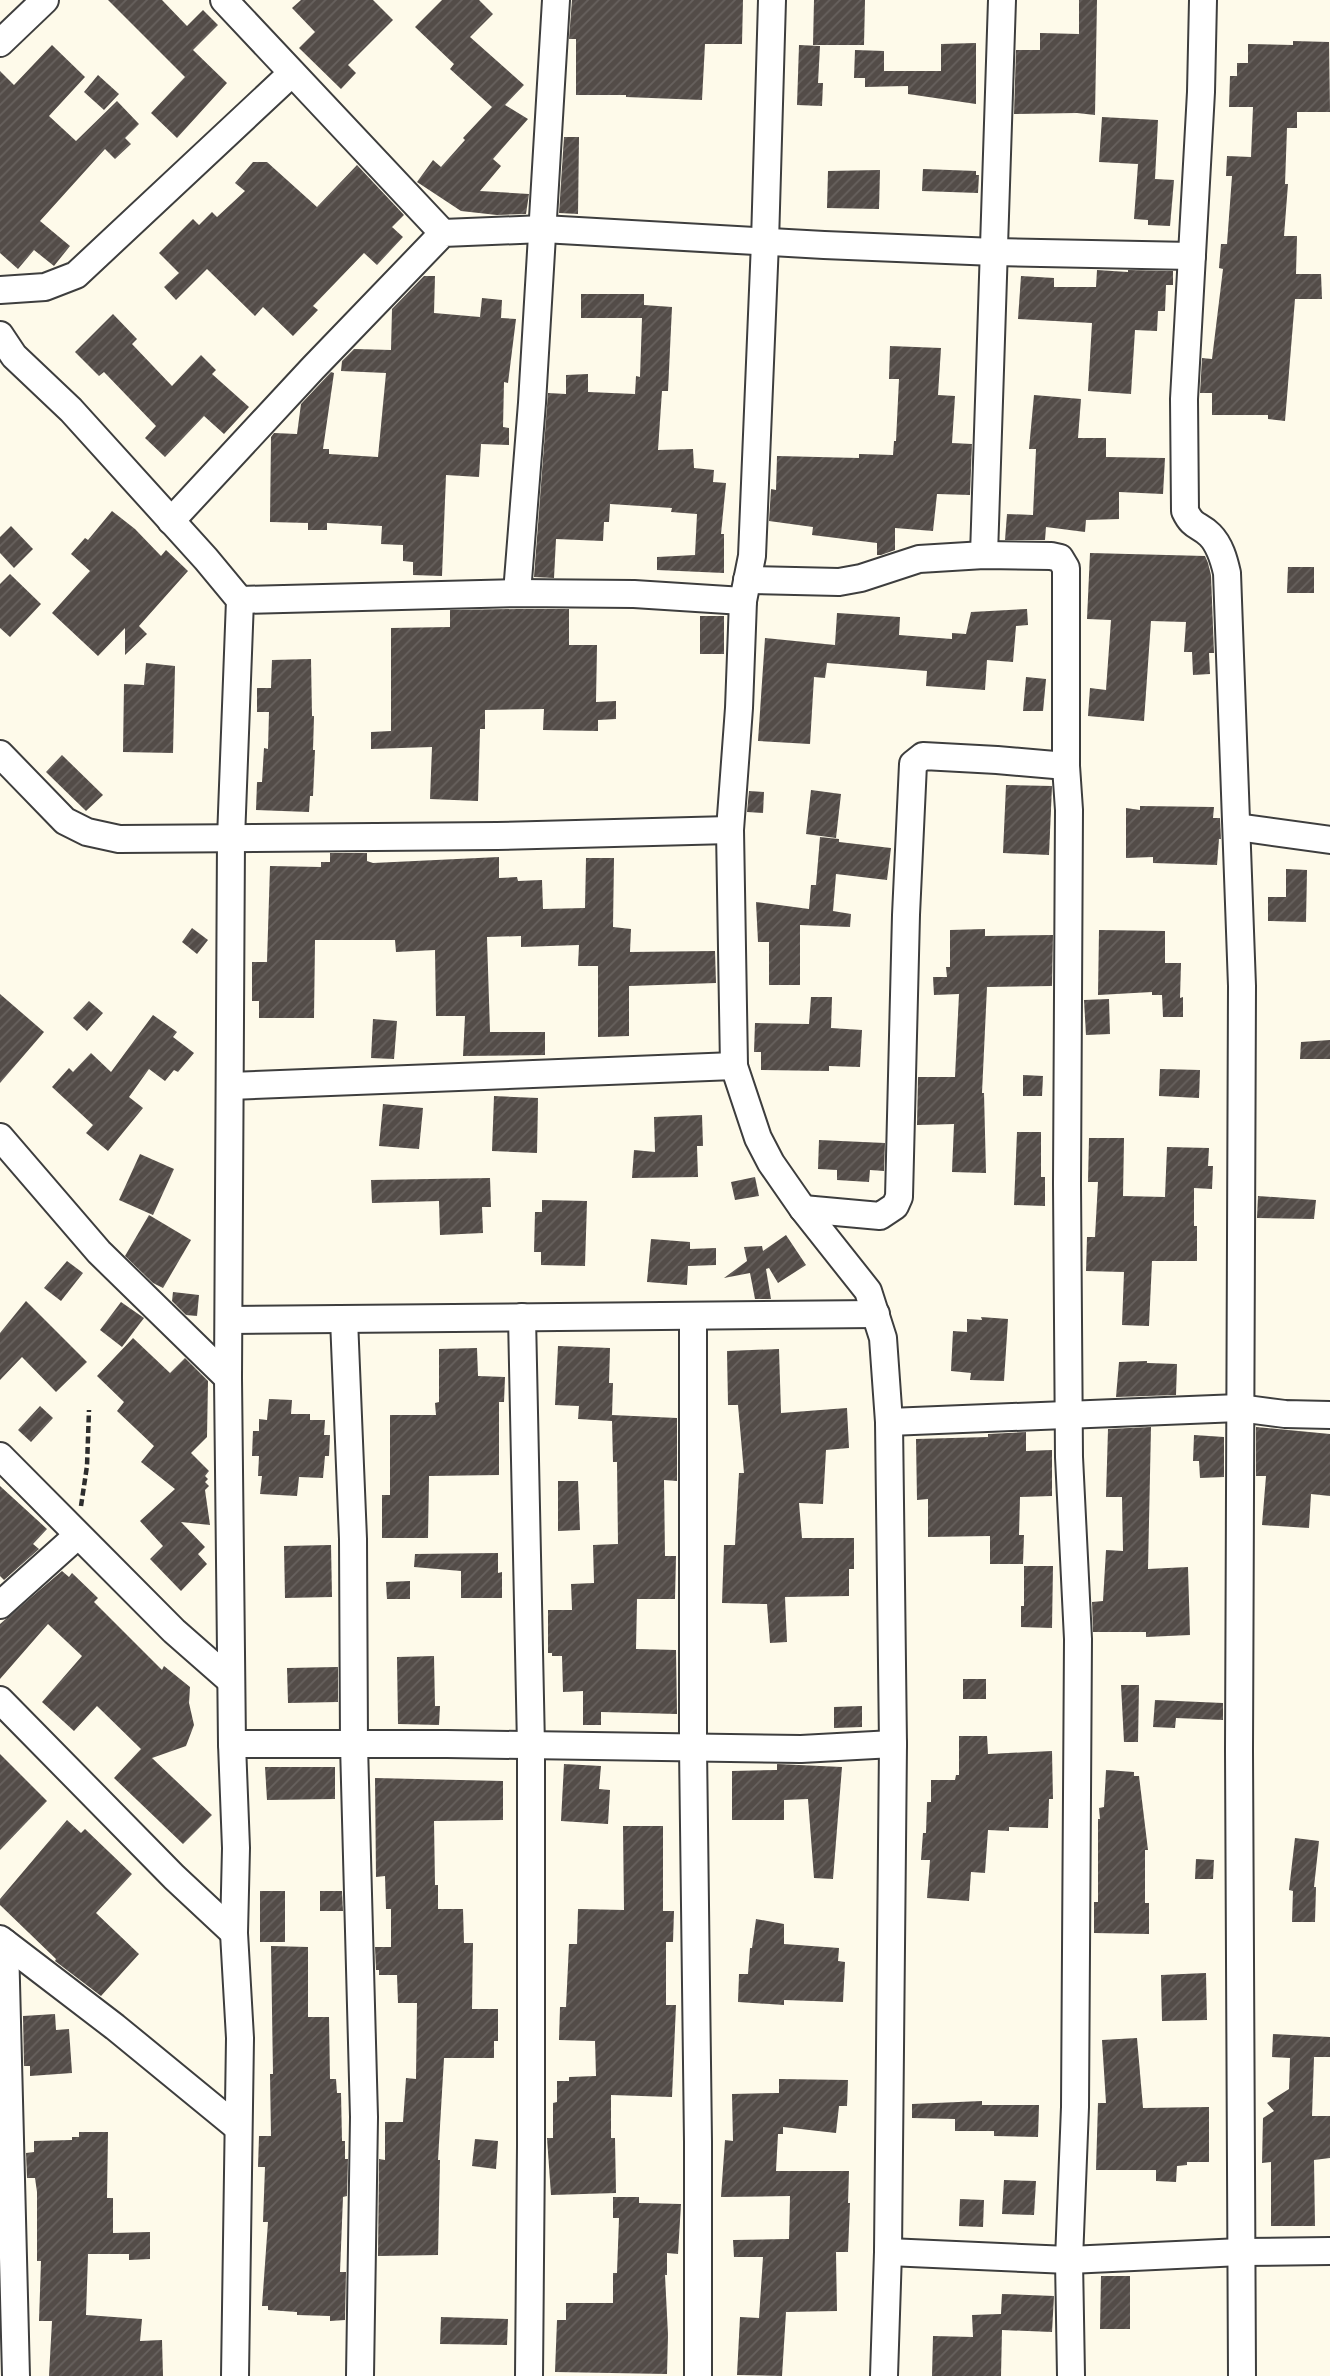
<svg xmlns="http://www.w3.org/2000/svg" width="1330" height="2376" font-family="'PT Serif',serif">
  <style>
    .building { fill: url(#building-hatch) }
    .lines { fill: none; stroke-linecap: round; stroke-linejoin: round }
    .street-casing { stroke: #3e3e3e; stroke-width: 30 }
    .path { stroke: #2d2d2d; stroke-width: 4.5; stroke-dasharray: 7 3.5; stroke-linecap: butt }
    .street { stroke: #fff; stroke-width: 26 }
  </style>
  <defs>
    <pattern id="building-hatch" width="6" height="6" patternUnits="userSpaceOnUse" patternTransform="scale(1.75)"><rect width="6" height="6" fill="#534c48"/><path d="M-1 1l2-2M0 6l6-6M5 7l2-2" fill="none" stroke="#67615e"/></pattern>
  </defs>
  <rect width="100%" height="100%" fill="#fefaea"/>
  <!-- building -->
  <g class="building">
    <polygon points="108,0 162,0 187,26 203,10 218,25 193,50 227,83 177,138 151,113 185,77"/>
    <polygon points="301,0 373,0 393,20 348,65 356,73 341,89 299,48 315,32 292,8"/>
    <polygon points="442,0 479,0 493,14 470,37 524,85 505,105 528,119 493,159 501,166 480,191 529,194 526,214 497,215 461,211 417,182 433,160 441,167 465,140 463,138 492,107 450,69 454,64 415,27"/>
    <polygon points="572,0 743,0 742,44 705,44 702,100 626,97 626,95 576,95 576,39 569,39"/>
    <polygon points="814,0 865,0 864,45 813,45"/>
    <polygon points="1079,0 1097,0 1095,115 1077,113 1014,114 1016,50 1040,50 1040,33 1079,34"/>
    <polygon points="1293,41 1329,42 1330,112 1297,112 1297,128 1287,128 1285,184 1288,184 1284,236 1297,236 1296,274 1321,274 1322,299 1295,299 1285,421 1268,419 1268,415 1212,415 1212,393 1200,393 1202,358 1212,359 1223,269 1219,268 1221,244 1227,244 1232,176 1226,176 1227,156 1251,157 1253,107 1229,107 1230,76 1237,76 1237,63 1248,63 1248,44 1293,45"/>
    <polygon points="976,43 976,104 908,94 908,86 865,87 865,78 854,78 855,50 884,51 884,71 941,71 941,44"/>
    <polygon points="52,45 85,77 49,116 76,141 117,101 139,124 125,138 131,144 115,159 105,149 40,221 70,246 54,266 34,250 18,269 0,253 0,71 14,85"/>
    <polygon points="799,45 820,46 818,83 823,83 822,106 797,105"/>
    <polygon points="98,75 119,94 104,110 84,92"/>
    <polygon points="1102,117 1158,120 1155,179 1174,180 1170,226 1148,225 1148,220 1134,219 1138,164 1099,162"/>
    <polygon points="564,137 579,137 578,214 559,213"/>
    <polygon points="253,162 267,162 317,207 357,165 404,215 392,227 403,237 377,265 364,253 313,306 318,310 293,336 263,307 255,316 207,269 176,300 164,287 179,273 159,253 193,219 199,225 212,212 217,217 245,191 235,183"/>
    <polygon points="923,169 976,171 976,175 979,175 978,193 922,191"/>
    <polygon points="880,170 879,209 827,208 828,171"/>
    <polygon points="1097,270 1128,272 1128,270 1173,271 1173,285 1166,285 1165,311 1158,311 1157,331 1135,330 1131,394 1088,391 1092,323 1018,319 1021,276 1054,278 1054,287 1096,287"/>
    <polygon points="424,276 435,276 434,313 480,317 482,298 502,300 501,318 516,319 508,383 504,382 503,427 509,428 509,445 481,444 479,477 446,475 442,576 413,575 413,562 403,561 403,545 381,544 382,526 327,523 327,530 308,530 308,523 270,522 271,437 274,433 297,434 301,404 331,372 334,373 323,449 329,449 329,454 378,457 386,373 341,371 342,361 354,349 391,350 392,309"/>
    <polygon points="581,294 644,294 644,305 672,307 668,391 662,391 658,450 693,449 694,468 714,470 713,482 726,483 721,534 724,534 724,573 657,570 657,557 695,555 697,514 671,512 672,508 610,504 609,522 604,522 603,541 556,539 554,578 534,577 548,393 566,394 566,375 588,374 588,392 635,394 636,376 640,377 642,318 581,318"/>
    <polygon points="113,314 137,339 132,344 172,386 201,355 216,370 212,374 249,407 224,434 204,416 165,457 145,438 156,426 104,372 99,376 75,352"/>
    <polygon points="890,346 941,348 938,395 955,396 952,443 972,444 970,495 937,494 933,531 895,528 895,550 881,555 877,555 877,543 812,535 813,527 769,521 771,489 776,490 777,456 859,458 859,454 893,455 894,441 896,441 899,379 889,379"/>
    <polygon points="1034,395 1081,399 1078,438 1106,438 1106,457 1165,458 1163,494 1119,492 1119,519 1086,520 1085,532 1046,527 1045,540 1005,540 1007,514 1033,515 1036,449 1029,449"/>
    <polygon points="112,511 135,529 161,556 166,550 188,571 139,626 147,634 125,655 125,628 98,656 52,613 90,571 71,554 85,538 88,540"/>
    <polygon points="11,526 33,549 14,568 0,553 0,537"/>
    <polygon points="1090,553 1205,556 1208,563 1211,575 1214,653 1209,653 1210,674 1193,675 1192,652 1184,652 1186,622 1151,621 1144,721 1088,716 1090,688 1106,690 1111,620 1087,619"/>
    <polygon points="1288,567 1314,567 1314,593 1287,593"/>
    <polygon points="10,574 41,604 10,637 0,628 0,584"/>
    <polygon points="517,609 569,609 569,645 597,645 596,702 616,701 616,719 598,720 598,731 543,730 544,709 485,710 485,729 480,729 478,801 430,799 432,747 371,749 371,732 391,731 391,628 450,627 450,610"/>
    <polygon points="1027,609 1028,625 1016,626 1013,662 987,660 985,690 926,686 927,671 827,663 825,678 814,677 810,744 758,741 765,638 835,645 837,613 900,617 899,635 952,639 952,633 966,634 971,612"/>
    <rect x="700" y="616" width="24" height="38"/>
    <polygon points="311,659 312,716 314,716 313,750 315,750 313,796 310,796 309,812 256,810 257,782 262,782 264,748 268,749 269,712 257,712 257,688 271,688 272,660"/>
    <polygon points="146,663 175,666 173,753 123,752 124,684 144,685"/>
    <polygon points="1026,677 1046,679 1043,711 1023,711"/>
    <polygon points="62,755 103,795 86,811 46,772"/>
    <polygon points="1006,785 1052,786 1049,855 1003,853"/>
    <polygon points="811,790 841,794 836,838 806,834"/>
    <polygon points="749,791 764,792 763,813 747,812"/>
    <polygon points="1140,806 1214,807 1213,818 1220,818 1221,839 1219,839 1217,865 1153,863 1153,857 1126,858 1126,808 1140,810"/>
    <polygon points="820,837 839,839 839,842 891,848 887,880 836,874 833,911 851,914 850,927 800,925 800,985 769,985 769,942 758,942 756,902 809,909 811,885 816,885"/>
    <polygon points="330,853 367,853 367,861 373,863 499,857 499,878 517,877 518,881 542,880 543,909 585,908 586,858 614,858 613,927 631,929 630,952 715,951 716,983 629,986 629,1036 598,1037 598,966 578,966 579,945 521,947 521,936 487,937 490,1032 545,1032 545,1055 463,1056 465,1016 436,1016 435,950 396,952 395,940 315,940 314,1018 259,1018 259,1001 252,1001 252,962 267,962 270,866 321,867 321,862 330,862"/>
    <polygon points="1286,869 1307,870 1306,922 1268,921 1268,897 1286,897"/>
    <polygon points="192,928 208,940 197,954 182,942"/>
    <polygon points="985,929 985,936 1053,935 1052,986 987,987 982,1093 984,1093 986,1173 952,1172 954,1124 917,1125 918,1077 955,1077 959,994 934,995 933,977 947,977 946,967 950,967 950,930"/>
    <polygon points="1099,930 1165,931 1165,963 1181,963 1180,998 1183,997 1183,1017 1163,1017 1162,995 1152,995 1152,992 1098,995"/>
    <polygon points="0,994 44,1032 0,1083"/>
    <polygon points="811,997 832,997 831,1028 862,1030 860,1067 829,1066 829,1071 761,1070 761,1052 754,1052 755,1023 809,1024"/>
    <polygon points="1109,999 1110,1034 1086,1035 1084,1000"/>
    <polygon points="89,1001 103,1013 87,1031 73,1018"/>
    <polygon points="153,1015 177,1032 173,1037 194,1053 178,1072 174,1070 165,1081 149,1069 129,1097 143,1108 108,1151 86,1133 93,1125 52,1087 69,1068 73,1072 91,1053 111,1072"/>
    <polygon points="373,1019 397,1021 394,1059 371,1058"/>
    <polygon points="1330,1040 1330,1059 1300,1059 1301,1042"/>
    <polygon points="1160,1069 1200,1070 1199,1098 1159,1096"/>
    <polygon points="1023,1075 1043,1076 1042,1096 1023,1096"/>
    <polygon points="494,1096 538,1098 537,1153 492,1151"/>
    <polygon points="383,1104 423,1108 419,1149 379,1146"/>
    <polygon points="702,1115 703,1146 697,1146 698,1177 632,1178 634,1150 655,1152 654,1117"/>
    <polygon points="1017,1132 1041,1132 1041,1177 1045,1177 1045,1206 1014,1205"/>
    <polygon points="1089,1138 1124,1138 1123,1196 1165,1197 1167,1147 1209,1148 1208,1166 1213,1166 1212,1189 1194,1188 1194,1226 1197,1226 1197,1261 1152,1261 1149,1326 1122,1325 1124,1272 1086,1271 1087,1237 1095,1237 1098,1182 1088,1182"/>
    <polygon points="819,1140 885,1143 884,1171 870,1170 869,1182 837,1180 837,1170 818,1169"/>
    <polygon points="140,1154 174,1169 153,1215 119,1200"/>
    <polygon points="755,1177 759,1196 735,1200 731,1182"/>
    <polygon points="490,1178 491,1207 482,1207 483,1233 440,1235 439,1201 372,1203 371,1180"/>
    <polygon points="1258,1196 1316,1200 1314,1219 1257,1218"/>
    <polygon points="542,1200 587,1201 585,1266 541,1265 541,1252 534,1252 535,1212 542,1212"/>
    <polygon points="149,1215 191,1240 163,1288 153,1283 125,1256"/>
    <polygon points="786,1235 806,1265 778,1283 769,1268 766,1269 771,1299 755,1299 750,1273 724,1278 747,1261 744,1247 762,1246 763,1251"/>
    <polygon points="651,1239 690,1242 690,1249 716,1248 716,1265 688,1266 687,1285 647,1282"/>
    <polygon points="67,1261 83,1273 61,1301 44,1288"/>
    <polygon points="173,1292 199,1295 197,1316 186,1315 172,1301"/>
    <polygon points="26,1301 87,1362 56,1392 22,1357 0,1380 0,1333"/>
    <polygon points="121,1302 144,1318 122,1347 100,1330"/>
    <polygon points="981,1317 1008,1319 1004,1381 970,1380 971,1373 951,1371 953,1331 967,1332 967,1319 982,1320"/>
    <polygon points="133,1338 170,1373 185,1358 208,1381 207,1437 191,1453 209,1471 205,1476 208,1479 205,1482 209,1486 205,1490 210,1525 181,1522 205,1547 198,1554 207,1564 181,1591 150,1559 163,1546 140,1521 175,1489 141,1462 154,1446 117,1411 124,1402 97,1376"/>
    <polygon points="558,1346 610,1348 609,1383 613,1383 612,1415 677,1418 677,1481 664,1480 665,1556 676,1556 675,1599 637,1599 636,1649 676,1650 677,1714 601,1712 601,1725 583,1725 583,1691 563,1692 562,1656 552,1656 552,1653 548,1653 548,1610 572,1610 571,1584 594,1583 593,1545 618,1544 617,1462 613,1462 612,1421 578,1419 579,1406 555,1405"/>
    <polygon points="477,1348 478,1376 505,1377 504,1402 499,1402 499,1475 429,1476 428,1538 382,1538 382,1495 390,1495 390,1415 436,1415 435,1403 439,1402 439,1349"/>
    <polygon points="779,1349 781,1413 847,1408 849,1448 826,1450 823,1504 799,1503 802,1538 854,1538 854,1569 849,1569 849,1596 785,1597 787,1642 770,1643 767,1604 722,1603 724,1545 735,1545 739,1473 744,1473 738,1405 728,1405 727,1351"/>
    <polygon points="1147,1361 1147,1363 1177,1364 1176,1395 1116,1397 1119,1362"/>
    <polygon points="269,1399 292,1400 291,1414 310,1414 310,1420 325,1420 324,1435 330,1435 329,1456 325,1456 323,1478 299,1477 297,1496 260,1494 262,1476 258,1476 259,1456 252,1456 253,1431 259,1431 259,1419 267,1420"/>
    <polygon points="40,1406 53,1418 31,1442 18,1430"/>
    <polygon points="1151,1427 1148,1569 1188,1567 1190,1635 1146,1637 1146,1632 1093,1632 1092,1602 1103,1601 1106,1550 1123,1551 1122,1497 1106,1497 1108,1429"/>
    <polygon points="1256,1427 1330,1434 1330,1496 1311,1494 1309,1528 1262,1525 1266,1476 1256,1476"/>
    <polygon points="1026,1432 1026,1451 1052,1450 1052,1496 1020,1497 1019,1535 1024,1535 1023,1564 990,1564 990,1536 928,1537 928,1499 917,1500 916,1439 988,1437 988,1434"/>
    <polygon points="1194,1435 1224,1437 1224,1477 1200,1478 1199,1461 1193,1461"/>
    <polygon points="558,1481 578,1481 580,1530 558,1531"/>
    <polygon points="0,1486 47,1529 33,1544 39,1549 4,1580 0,1576"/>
    <polygon points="331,1545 332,1597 285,1598 284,1546"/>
    <polygon points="498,1553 498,1573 502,1572 502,1598 461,1598 461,1571 414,1567 415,1554"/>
    <polygon points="1024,1566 1053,1566 1052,1628 1021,1627 1021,1606 1024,1606"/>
    <polygon points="62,1571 69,1577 72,1573 98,1598 94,1602 162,1670 164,1666 190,1687 189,1703 194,1725 186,1746 152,1758 212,1815 183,1844 114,1778 141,1749 97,1706 74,1731 42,1702 82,1656 48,1624 0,1679 0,1624"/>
    <polygon points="410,1581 410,1599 387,1599 386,1582"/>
    <polygon points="434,1656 435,1706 440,1706 439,1725 398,1724 397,1657"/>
    <polygon points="338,1667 338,1702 288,1703 287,1668"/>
    <rect x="963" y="1679" width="23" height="20"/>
    <polygon points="1121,1685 1139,1685 1138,1742 1124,1742"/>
    <polygon points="1155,1700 1223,1703 1223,1720 1176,1718 1175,1728 1153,1727"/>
    <polygon points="862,1706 862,1727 834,1728 834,1707"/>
    <polygon points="959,1736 987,1736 988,1754 1052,1751 1053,1799 1049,1799 1048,1828 1009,1827 1009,1831 988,1830 985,1873 971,1872 969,1901 927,1898 930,1860 921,1860 923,1833 926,1833 927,1802 931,1802 931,1780 955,1780 956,1775 959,1775"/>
    <polygon points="0,1754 47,1801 0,1850"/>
    <polygon points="564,1764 601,1766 599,1789 610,1790 608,1824 561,1821"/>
    <polygon points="777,1764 842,1767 833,1879 814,1878 808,1799 784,1800 784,1820 732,1820 732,1771 777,1770"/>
    <polygon points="265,1767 335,1767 335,1799 267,1800"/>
    <polygon points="1106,1770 1134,1772 1134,1776 1139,1776 1148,1850 1145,1850 1145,1903 1149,1903 1149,1934 1094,1933 1094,1902 1098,1902 1098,1819 1100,1819 1099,1808 1104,1807"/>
    <polygon points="375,1778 503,1781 503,1820 434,1821 435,1885 438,1885 438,1909 463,1909 464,1943 473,1943 472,2009 498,2009 498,2041 494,2041 494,2058 444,2058 438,2160 440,2160 438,2255 378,2256 379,2159 385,2160 385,2122 403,2122 406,2078 416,2079 417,2003 398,2003 397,1975 379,1975 379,1970 376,1970 375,1947 391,1947 391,1909 386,1909 385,1876 376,1877"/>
    <polygon points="67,1820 81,1833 85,1829 132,1874 96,1913 139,1954 101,1996 55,1961 56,1959 0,1905 0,1899"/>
    <polygon points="623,1826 663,1826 663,1911 674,1911 673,1942 666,1942 666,2005 676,2005 672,2097 611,2095 611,2138 615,2138 616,2193 551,2195 547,2138 553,2138 553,2103 557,2102 557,2081 569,2081 569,2077 596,2076 595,2041 559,2040 560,2007 566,2007 569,1944 577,1944 578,1909 624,1910"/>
    <polygon points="1295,1838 1319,1841 1314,1887 1316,1887 1315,1922 1292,1922 1293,1891 1289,1890"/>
    <polygon points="1196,1859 1214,1860 1213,1879 1195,1879"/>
    <rect x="260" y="1891" width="25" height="51"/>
    <polygon points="320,1891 342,1891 343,1911 320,1911"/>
    <polygon points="756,1919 784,1924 784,1944 839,1948 838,1961 845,1962 843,2002 784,2000 784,2005 738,2002 739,1974 748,1974 750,1948 752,1948"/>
    <polygon points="271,1946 308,1947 308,2017 329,2017 330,2079 336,2079 337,2093 341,2093 342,2141 345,2141 345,2159 348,2159 347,2196 343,2197 340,2272 346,2272 345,2320 330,2321 330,2316 297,2315 297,2312 268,2310 268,2306 262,2306 268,2222 263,2222 265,2167 258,2167 259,2136 271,2136 270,2074 273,2074"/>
    <polygon points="1206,1973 1207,2020 1162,2021 1161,1975"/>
    <polygon points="55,2014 56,2030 69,2029 72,2073 30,2076 30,2066 24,2066 23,2016"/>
    <polygon points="1273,2034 1330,2037 1330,2057 1314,2057 1312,2116 1330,2116 1330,2158 1314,2160 1315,2226 1271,2226 1271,2162 1262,2163 1263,2118 1274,2111 1267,2103 1289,2089 1290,2058 1272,2057"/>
    <polygon points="1137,2038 1143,2108 1209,2107 1209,2162 1187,2162 1187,2165 1177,2166 1176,2182 1156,2181 1156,2170 1096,2170 1098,2103 1106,2103 1102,2040"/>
    <polygon points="779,2079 848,2080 847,2106 839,2106 836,2133 783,2127 783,2134 778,2134 776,2171 849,2171 848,2203 850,2203 848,2252 836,2252 837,2311 786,2312 782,2376 737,2375 740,2317 759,2318 763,2257 734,2257 733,2240 789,2239 790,2196 721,2197 725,2140 733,2141 732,2094 779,2093"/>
    <polygon points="982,2101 982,2105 1039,2105 1038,2137 994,2136 994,2131 955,2131 955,2119 912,2118 912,2104"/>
    <polygon points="79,2132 108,2132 107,2198 113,2198 113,2233 150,2232 150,2259 129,2260 129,2254 88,2254 86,2315 142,2319 140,2341 162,2340 163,2376 49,2376 52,2321 39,2321 41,2261 37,2261 37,2192 35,2178 27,2178 26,2153 34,2152 34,2141 72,2140 72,2137 79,2137"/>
    <polygon points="475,2139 498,2141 496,2169 472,2166"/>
    <polygon points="1004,2180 1036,2181 1034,2215 1002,2214"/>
    <polygon points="613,2197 639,2197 639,2203 681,2204 678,2254 667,2253 667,2275 665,2275 668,2335 667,2374 555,2372 557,2320 566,2320 566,2303 613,2303 613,2273 617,2273 619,2218 613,2218"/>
    <polygon points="960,2199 984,2200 983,2227 959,2226"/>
    <polygon points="1101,2276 1130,2276 1130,2329 1100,2329"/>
    <polygon points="1002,2294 1054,2296 1052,2332 1002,2330 1001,2376 932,2376 933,2336 973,2337 972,2315 1001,2314"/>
    <polygon points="441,2317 508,2319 507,2345 440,2344"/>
  </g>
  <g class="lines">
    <defs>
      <g id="street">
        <polyline points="224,0 443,233"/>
        <polyline points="772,0 765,242 752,556 743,601 739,708 730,830 734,1066 758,1138 771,1163 803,1209 868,1291 883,1338 889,1422 893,1744 888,2252 884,2376"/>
        <path d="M1203,0L1201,92L1184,399L1185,511C1193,528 1199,524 1210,535C1220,545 1224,560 1227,573L1242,986L1239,1750L1242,2376"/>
        <polyline points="0,43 45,0"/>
        <polyline points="0,290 45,287 76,275 292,73"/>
        <polyline points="0,335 14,356 71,410 206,559 240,600 231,839 228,1378 232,1744 236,1848 234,1933 240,2038 235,2376"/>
        <polyline points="171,521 313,368 443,233 543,229 824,245 995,252 1192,256"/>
        <polyline points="984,555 1002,0"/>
        <polyline points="747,580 839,582 861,578 919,559 984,555 1051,556 1060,558 1066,568 1066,766 1069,810 1067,1184 1069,1457 1078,1639 1075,2107 1069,2260 1071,2376"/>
        <polyline points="517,593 532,403 556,0"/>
        <polyline points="240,600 517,593 634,594 743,601"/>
        <polyline points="0,754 65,821 87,832 119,839 497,836 730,830"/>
        <polyline points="1237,827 1330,840"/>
        <polyline points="230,1086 734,1066"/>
        <polyline points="0,1137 99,1252 228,1378"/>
        <polyline points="803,1209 880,1216 895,1206 899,1197 906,915 913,764 923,756 997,760 1066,766"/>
        <polyline points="693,1316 693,1747 698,2142 698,2376"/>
        <polyline points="522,1317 531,1746 531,2146 529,2376"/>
        <polyline points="344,1319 353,1539 354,1745 364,2117 360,2376"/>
        <polyline points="229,1320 876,1314"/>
        <polyline points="889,1422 1239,1408 1285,1414 1330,1415"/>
        <polyline points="0,1456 174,1631 231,1681"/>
        <polyline points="0,1605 77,1536"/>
        <polyline points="0,1700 174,1877 234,1933"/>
        <polyline points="232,1744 447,1744 801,1749 893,1744"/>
        <polyline points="0,1939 115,2027 237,2127"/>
        <polyline points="5,1943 16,2376"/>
        <polyline points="888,2252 1069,2260 1241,2252 1330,2251"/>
      </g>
    </defs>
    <!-- street casing -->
    <use href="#street" class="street-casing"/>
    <!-- path -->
    <polyline class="path" points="81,1506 87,1466 89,1410"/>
    <!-- street -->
    <use href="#street" class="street"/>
  </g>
</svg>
